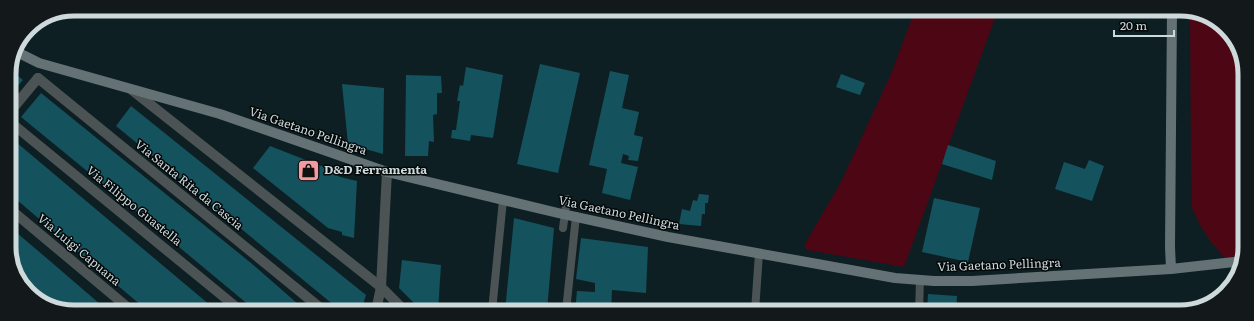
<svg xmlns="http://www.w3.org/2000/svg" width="1254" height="321" font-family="Literata,serif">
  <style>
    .green { fill: #4d0614 }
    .building { fill: #14525e }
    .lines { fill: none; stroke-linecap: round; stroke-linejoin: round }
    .lane { stroke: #4b5355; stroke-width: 8 }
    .street { stroke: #4b5355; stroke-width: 10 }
    .secondary { stroke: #657275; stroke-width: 10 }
    .labels { text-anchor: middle; stroke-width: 3; stroke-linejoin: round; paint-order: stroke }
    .street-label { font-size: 12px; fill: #ced9db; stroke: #030809 }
    .poi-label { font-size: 12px; font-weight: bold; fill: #ced9db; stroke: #030809; text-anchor: start }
    .rim { fill: none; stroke: #ced9db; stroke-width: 5 }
  </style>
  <rect width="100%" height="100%" fill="#0d1f23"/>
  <!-- green -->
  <g class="green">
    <polygon points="915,10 998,10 904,267 808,250 805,248 805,244 841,182 891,74"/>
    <polygon points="1190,10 1193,10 1226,28 1244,61 1244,255 1225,258 1211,242 1200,225 1192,208 1191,175"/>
  </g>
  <!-- building -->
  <g class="building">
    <polygon points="540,64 580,73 558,173 517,164"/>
    <polygon points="466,67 503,75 493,138 471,135 470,141 451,138 452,130 456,130 460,101 457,101 460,85 463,86"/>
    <polygon points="9,69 23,80 9,96"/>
    <polygon points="610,71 629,75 622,108 639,112 634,135 643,137 638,161 628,160 629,156 623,154 621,163 638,167 630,200 602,193 607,169 589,165"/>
    <polygon points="841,74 865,83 860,95 836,87"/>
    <polygon points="406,75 441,76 442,93 437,93 437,114 433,115 434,142 429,141 428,156 405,156"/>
    <polygon points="342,84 384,88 383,154 348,144"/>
    <polygon points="41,93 251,263 306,311 256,311 120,198 21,117"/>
    <polygon points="131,106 366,295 361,311 341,311 116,126"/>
    <polygon points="10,137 192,290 217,311 148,311 79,253 10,194"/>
    <polygon points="948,145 996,161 992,180 942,164"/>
    <polygon points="270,146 324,167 340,177 357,181 354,238 342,235 342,232 328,228 253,168"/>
    <polygon points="1089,160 1104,166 1092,201 1055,189 1064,162 1085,169"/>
    <polygon points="699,194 709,195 708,203 705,203 705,214 702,214 701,226 679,224 682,209 690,211 693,200 697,201"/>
    <polygon points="934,198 980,208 968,262 922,252"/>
    <polygon points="514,218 554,228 547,311 505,311"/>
    <polygon points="10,227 50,261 108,311 61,311 28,293 10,260"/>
    <polygon points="581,238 648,247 646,293 612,290 611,311 575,311 577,291 595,292 595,283 576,279"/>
    <polygon points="402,260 441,265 438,311 421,310 399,288"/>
    <polygon points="928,294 957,296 956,312 927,312"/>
  </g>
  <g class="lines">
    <!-- lane -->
    <g class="lane">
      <polyline points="563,228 567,199"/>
      <polyline points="492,311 503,200"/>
      <polyline points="566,311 576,216"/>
      <polyline points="755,311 759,253"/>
      <polyline points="919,312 920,280"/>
    </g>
    <!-- street -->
    <g class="street">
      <polyline points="38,78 324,311"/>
      <polyline points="132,90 381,287 405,311"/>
      <polyline points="9,113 38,78"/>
      <polyline points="9,121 241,311"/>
      <polyline points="10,209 132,311"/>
      <polyline points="376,311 381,287 387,172"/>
    </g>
    <!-- secondary -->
    <g class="secondary">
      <polyline points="17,52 39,63 220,114 387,172 558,213 668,237 895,278 934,281 972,281 1171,269 1243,261"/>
      <polyline points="1171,269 1170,247 1172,10"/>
    </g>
  </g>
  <!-- icons -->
  <defs>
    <symbol id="shop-square" viewBox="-11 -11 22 22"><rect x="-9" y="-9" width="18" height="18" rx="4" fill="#f49b9f" stroke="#030809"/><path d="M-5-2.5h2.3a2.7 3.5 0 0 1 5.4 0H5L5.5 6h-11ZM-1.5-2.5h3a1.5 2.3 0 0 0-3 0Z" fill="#111"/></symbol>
  </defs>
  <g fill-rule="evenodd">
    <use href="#shop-square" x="296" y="158" width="25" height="25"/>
  </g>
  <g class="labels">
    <!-- street labels -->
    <g class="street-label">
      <text transform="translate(308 131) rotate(19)" y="4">Via Gaetano Pellingra</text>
      <text transform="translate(189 185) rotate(39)" y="4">Via Santa Rita da Cascia</text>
      <text transform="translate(134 206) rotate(39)" y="4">Via Filippo Guastella</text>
      <text transform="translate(619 213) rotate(12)" y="4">Via Gaetano Pellingra</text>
      <text transform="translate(79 250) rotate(40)" y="4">Via Luigi Capuana</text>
      <text transform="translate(999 265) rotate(-2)" y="4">Via Gaetano Pellingra</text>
    </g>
    <!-- poi labels -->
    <g class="poi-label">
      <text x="324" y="174">D&amp;D Ferramenta</text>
    </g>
  </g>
  <!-- crop -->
  <path d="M0 0H1254V321H0ZM74 16H1180A58 58 0 0 1 1238 74V247A58 58 0 0 1 1180 305H74A58 58 0 0 1 16 247V74A58 58 0 0 1 74 16Z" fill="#13191a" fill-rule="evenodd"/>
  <path class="rim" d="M74 16H1180A58 58 0 0 1 1238 74V247A58 58 0 0 1 1180 305H74A58 58 0 0 1 16 247V74A58 58 0 0 1 74 16Z"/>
  <!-- scale -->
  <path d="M1114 30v6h60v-6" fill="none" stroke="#ced9db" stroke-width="2"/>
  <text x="1120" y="30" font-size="12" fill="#ced9db" stroke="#030809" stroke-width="3" paint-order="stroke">20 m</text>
</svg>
